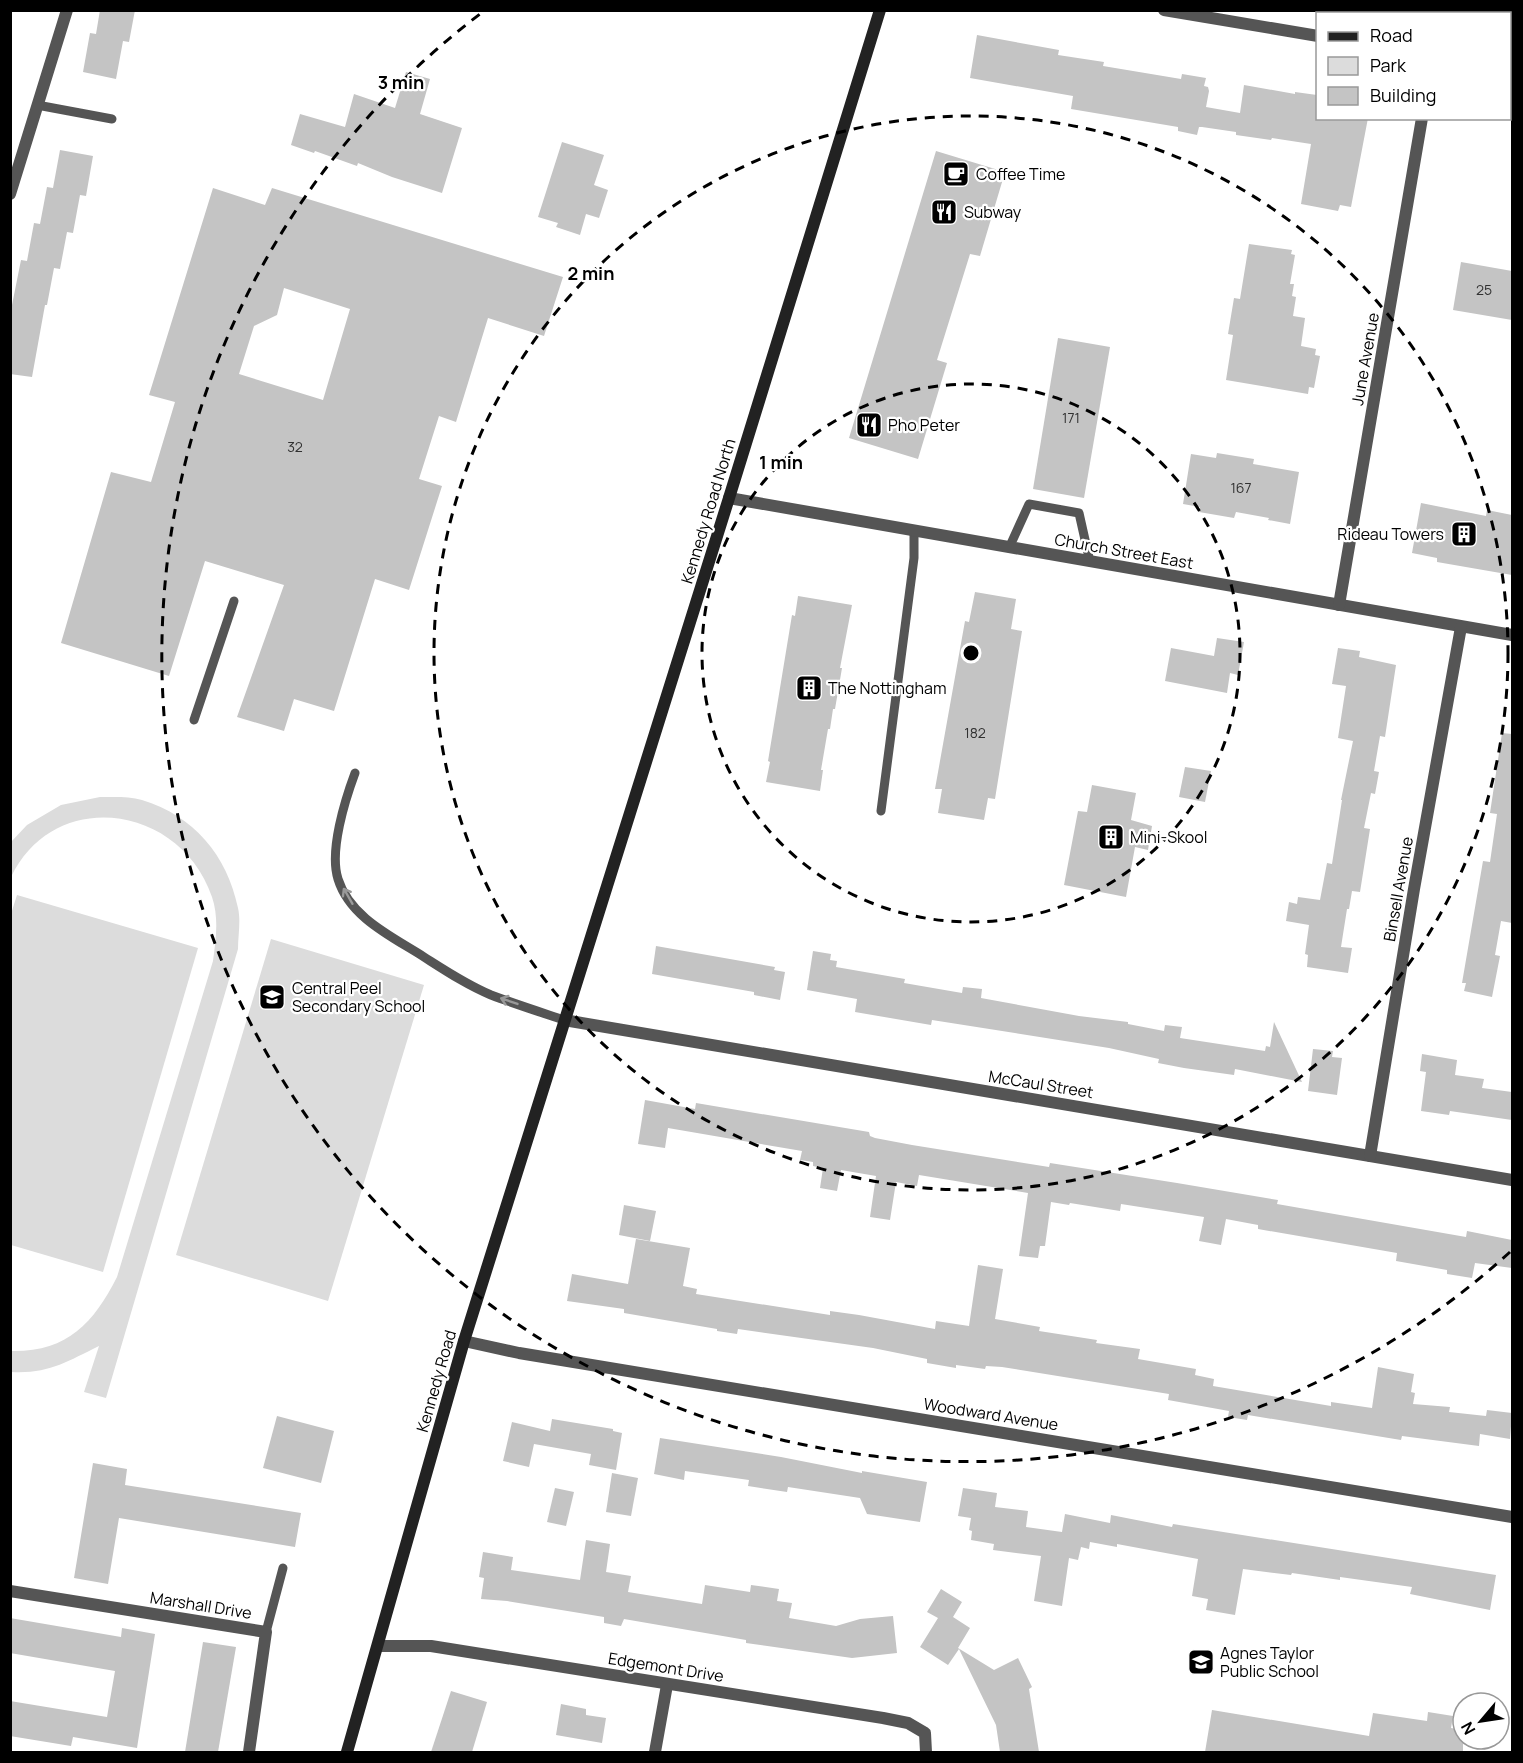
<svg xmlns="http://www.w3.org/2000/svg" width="1523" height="1763" font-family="Manrope,sans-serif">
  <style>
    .green { fill: #dcdcdc }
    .building { fill: #c4c4c4; fill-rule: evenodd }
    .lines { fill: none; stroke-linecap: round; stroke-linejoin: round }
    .lane { stroke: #555; stroke-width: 9 }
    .street { stroke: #555; stroke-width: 12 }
    .secondary { stroke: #222; stroke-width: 12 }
    .oneway { stroke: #999 }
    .ring { fill: none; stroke: #000; stroke-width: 3; stroke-dasharray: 10 8 }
    .labels { text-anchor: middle; stroke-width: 4.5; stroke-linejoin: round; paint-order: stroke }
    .number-label { font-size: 14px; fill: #313131 }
    .poi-label { font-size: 16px; fill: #000; stroke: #fff; text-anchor: start }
    .street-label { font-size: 16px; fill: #000; stroke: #fff }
    .centre { fill: #000; stroke: #fff; stroke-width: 3 }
    .ring-label { font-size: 18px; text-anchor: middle; font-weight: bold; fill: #000; stroke: #fff; stroke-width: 4.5; stroke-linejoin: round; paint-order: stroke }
  </style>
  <rect width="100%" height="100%" fill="#fff"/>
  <!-- green -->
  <g class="green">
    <path d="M100,797C113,797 129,796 142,800C194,816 227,855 238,908C241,921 238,936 238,949L106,1398L84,1392L99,1346C66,1362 49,1374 11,1372V1351C67,1352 93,1324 117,1277L213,961C216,939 219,918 212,897C181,805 55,786 11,877V842L27,825L61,805Z"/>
    <polygon points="17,895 198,948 103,1272 11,1245 10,917"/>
    <polygon points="271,939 424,985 328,1301 176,1255"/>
  </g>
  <!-- building -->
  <g class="building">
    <polygon points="100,10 135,10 129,42 123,41 116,79 83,72 90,33 96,34"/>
    <polygon points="977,35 1059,50 1058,55 1104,62 1103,66 1181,79 1182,74 1206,78 1204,86 1208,87 1209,91 1206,107 1240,113 1244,85 1295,94 1295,92 1317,95 1317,118 1368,118 1351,207 1340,205 1338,211 1301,204 1311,144 1272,138 1271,140 1236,135 1236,132 1202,127 1199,127 1197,135 1178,131 1178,127 1071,109 1073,96 970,78"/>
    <polygon points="406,72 430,79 420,114 462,128 442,193 392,177 358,163 357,166 315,151 314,153 291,145 300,114 345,127 354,94 395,108"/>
    <polygon points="562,142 604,155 594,185 608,190 599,218 586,214 580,235 556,227 558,223 538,217"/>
    <polygon points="60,150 93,156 86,196 80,195 73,233 67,232 60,269 54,268 47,305 45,305 32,377 10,374 10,315 21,260 27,261 34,223 40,224 47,187 53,188"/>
    <polygon points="936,151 1005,172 980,256 970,254 937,360 947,363 918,459 849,438"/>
    <path d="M213,188L265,205L272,188L563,277L544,336L488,318L456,422L439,416L419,479L442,486L409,590L375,579L334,711L294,699L284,731L237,717L284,585L205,561L169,676L61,643L111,472L151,482L175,402L149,395ZM284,288L350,309L323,400L239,374L254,326L277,315Z"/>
    <polygon points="1249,244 1292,250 1291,254 1295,255 1290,284 1294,284 1292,296 1296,297 1293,316 1305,318 1301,346 1316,349 1315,355 1320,356 1314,388 1309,387 1308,394 1226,380 1233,335 1228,334 1234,298 1240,299"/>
    <polygon points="1461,262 1512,271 1512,320 1453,310"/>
    <polygon points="1058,338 1110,347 1084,498 1033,489"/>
    <polygon points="1217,453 1254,459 1253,464 1299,472 1290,524 1268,520 1269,518 1236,512 1234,518 1199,512 1200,507 1183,504 1191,454 1216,458"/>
    <polygon points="1421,503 1486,516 1487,510 1512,515 1512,575 1437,562 1437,558 1412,553"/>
    <polygon points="975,592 1016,599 1011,629 1022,631 995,799 988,798 984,820 938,813 942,789 935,789 965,621 969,622"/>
    <polygon points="798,596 852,605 840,668 842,668 835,709 833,709 830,729 828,729 821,770 823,770 820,791 766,782 770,762 768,761 792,615 795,616"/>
    <polygon points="1217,638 1244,642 1238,675 1230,673 1227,693 1165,681 1171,648 1214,656"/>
    <polygon points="1338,648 1360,651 1359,657 1396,665 1385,737 1380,736 1374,771 1379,772 1375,794 1371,793 1364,828 1370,829 1360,892 1352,891 1349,909 1347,909 1341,947 1352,948 1348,973 1307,967 1308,955 1305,954 1309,925 1286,921 1289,902 1297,904 1298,897 1320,900 1327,863 1332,864 1342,800 1341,800 1353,741 1338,738 1346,686 1332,684"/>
    <polygon points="1502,733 1512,734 1512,923 1501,921 1495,955 1500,956 1492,997 1464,991 1466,983 1462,983 1483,861 1490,862 1497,814 1490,813"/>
    <polygon points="1185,767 1211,771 1205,802 1179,797"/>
    <polygon points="1092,785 1136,793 1131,820 1152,826 1148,850 1135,847 1126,897 1064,885 1078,811 1087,812"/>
    <polygon points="656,946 775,967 774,970 785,972 780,1000 754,995 754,992 652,974"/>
    <polygon points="813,951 831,954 830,960 837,961 836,967 905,979 904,983 962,993 963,987 982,989 981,998 1079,1016 1128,1022 1128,1024 1164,1031 1165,1025 1182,1027 1180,1038 1265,1051 1266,1046 1270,1047 1274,1022 1302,1082 1235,1069 1234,1075 1184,1068 1158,1063 1159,1059 1109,1048 932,1020 931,1025 855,1012 857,999 807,990"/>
    <polygon points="1313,1049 1333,1051 1332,1057 1342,1058 1337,1095 1308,1091"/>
    <polygon points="1422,1054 1457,1060 1455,1075 1484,1079 1482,1088 1512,1092 1512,1120 1450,1111 1449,1115 1421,1111 1426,1072 1420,1071"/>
    <polygon points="645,1100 695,1109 696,1103 869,1132 870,1136 875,1138 912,1145 1049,1167 1050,1163 1177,1183 1278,1200 1277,1204 1466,1237 1467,1231 1512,1240 1512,1268 1475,1263 1472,1278 1447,1274 1447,1270 1396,1261 1397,1253 1258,1229 1258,1225 1226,1219 1221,1245 1199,1241 1204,1217 1121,1204 1120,1211 1070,1203 1069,1205 1051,1202 1045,1246 1040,1246 1038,1258 1019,1256 1028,1193 919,1175 917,1186 896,1182 890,1220 870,1217 876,1176 841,1170 837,1191 820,1188 823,1168 813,1166 813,1162 800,1160 802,1151 668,1128 665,1148 638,1144"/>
    <polygon points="624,1205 656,1211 650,1241 619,1235"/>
    <polygon points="636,1239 690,1248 683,1286 697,1289 696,1294 830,1315 830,1311 859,1315 935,1329 936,1321 969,1326 978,1265 1003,1269 995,1319 1040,1327 1039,1331 1097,1340 1096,1343 1140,1349 1138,1359 1196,1369 1195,1375 1214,1379 1213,1386 1331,1406 1331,1402 1372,1408 1378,1367 1414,1374 1411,1392 1415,1393 1413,1404 1450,1407 1449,1412 1486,1416 1487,1410 1512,1413 1510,1439 1480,1434 1479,1446 1402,1436 1401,1440 1248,1415 1247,1420 1228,1417 1229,1411 1168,1400 1169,1394 1002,1367 986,1366 985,1369 956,1365 956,1368 927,1363 927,1359 873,1348 738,1329 737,1334 717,1331 717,1329 624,1313 624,1309 567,1301 572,1274 628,1284"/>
    <polygon points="277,1416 334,1431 321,1483 263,1468"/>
    <polygon points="552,1419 613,1429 613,1431 622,1433 616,1470 589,1465 591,1454 534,1444 529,1467 503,1461 512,1422 550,1431"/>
    <polygon points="660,1438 781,1457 862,1473 862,1471 927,1482 920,1522 867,1514 860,1498 788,1487 787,1492 748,1486 749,1480 685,1471 684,1480 654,1474"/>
    <polygon points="93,1463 127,1469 125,1485 301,1513 295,1547 119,1518 108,1584 74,1578"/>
    <polygon points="612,1473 638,1478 631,1516 606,1512"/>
    <polygon points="555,1488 574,1492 566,1526 547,1522"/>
    <polygon points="963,1488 997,1493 995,1507 1028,1511 1026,1527 1062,1532 1065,1514 1110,1523 1111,1515 1172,1527 1173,1524 1496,1575 1490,1610 1410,1594 1412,1587 1340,1577 1340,1580 1292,1573 1291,1575 1243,1569 1235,1615 1206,1610 1208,1599 1192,1596 1198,1559 1117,1544 1117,1547 1090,1542 1089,1549 1081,1547 1078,1560 1069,1558 1062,1606 1034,1601 1041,1556 993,1550 994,1544 971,1540 972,1531 969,1530 971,1518 958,1516"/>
    <polygon points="586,1540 610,1544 606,1572 631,1576 628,1592 702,1604 705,1585 750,1592 751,1585 779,1589 777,1601 792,1603 789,1618 836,1626 860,1619 893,1616 897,1653 852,1658 746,1643 746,1640 624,1619 621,1626 604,1623 604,1617 507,1601 481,1599 484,1578 479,1577 483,1552 513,1557 511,1570 580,1580"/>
    <polygon points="941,1589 962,1602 953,1617 970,1628 958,1648 994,1670 1018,1658 1032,1687 1029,1689 1039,1752 1000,1752 996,1725 959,1649 948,1665 920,1647 938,1618 927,1612"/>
    <polygon points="10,1618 121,1637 122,1628 155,1634 137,1748 73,1737 71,1746 10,1736 10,1701 107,1717 115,1671 10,1653"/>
    <polygon points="203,1642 236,1647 218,1752 185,1752"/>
    <polygon points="451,1691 487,1702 472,1752 431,1752"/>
    <polygon points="561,1704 586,1709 586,1715 606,1718 602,1743 556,1735"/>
    <polygon points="1212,1710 1369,1736 1373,1713 1427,1721 1428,1712 1453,1716 1451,1728 1463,1730 1463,1752 1205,1752"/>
  </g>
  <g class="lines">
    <!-- lane -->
    <g class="lane">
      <polyline points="37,105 112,119"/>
      <polyline points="1009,548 1029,504 1079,513 1090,562"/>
      <polyline points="194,720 234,601"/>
      <path d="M355,773C345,800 329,851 338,879C350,918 393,937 424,957C446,971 467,985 491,995C515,1004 540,1012 564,1020"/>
      <polyline points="881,811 914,558 914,531"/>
      <polyline points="266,1632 283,1568"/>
    </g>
    <!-- street -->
    <g class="street">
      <polyline points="1164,10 1318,36"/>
      <polyline points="1441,14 1441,10"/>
      <polyline points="10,194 67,10"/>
      <polyline points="729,498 1512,635"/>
      <polyline points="1339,605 1422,118"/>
      <polyline points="564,1020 1512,1180"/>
      <polyline points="1370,1156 1414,889 1461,627"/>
      <polyline points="464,1341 519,1353 1512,1517"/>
      <polyline points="10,1591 266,1632 249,1752"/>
      <polyline points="378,1646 431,1646 883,1718 908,1723 925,1733 926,1752"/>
      <polyline points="655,1752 667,1685"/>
    </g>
    <!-- secondary -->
    <polyline class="secondary" points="347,1752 464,1341 729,498 880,10"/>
  </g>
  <!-- one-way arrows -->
  <defs><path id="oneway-shaft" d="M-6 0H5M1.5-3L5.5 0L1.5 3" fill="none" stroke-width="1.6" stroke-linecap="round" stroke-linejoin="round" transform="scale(1.5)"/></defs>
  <g class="oneway">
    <use href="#oneway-shaft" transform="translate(348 896) rotate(-120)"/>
    <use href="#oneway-shaft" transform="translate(509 1001) rotate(-161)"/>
  </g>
  <!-- distance rings -->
  <g class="ring">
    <circle cx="971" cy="653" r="269"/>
    <circle cx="971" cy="653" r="537"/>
    <path d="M1510 1252A806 806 0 1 1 480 14"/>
  </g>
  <!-- icons -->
  <defs>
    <symbol id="cafe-square" viewBox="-11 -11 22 22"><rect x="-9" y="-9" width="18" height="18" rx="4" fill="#000" stroke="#fff"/><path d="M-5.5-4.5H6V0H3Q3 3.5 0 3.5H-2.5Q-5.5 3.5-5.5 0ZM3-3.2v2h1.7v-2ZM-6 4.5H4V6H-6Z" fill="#fff"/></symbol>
    <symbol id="restaurant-square" viewBox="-11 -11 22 22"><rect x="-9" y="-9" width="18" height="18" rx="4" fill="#000" stroke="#fff"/><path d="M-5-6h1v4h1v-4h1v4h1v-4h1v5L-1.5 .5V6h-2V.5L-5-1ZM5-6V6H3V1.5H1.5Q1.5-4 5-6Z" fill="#fff"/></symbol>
    <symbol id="building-square" viewBox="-11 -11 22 22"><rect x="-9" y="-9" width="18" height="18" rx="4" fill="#000" stroke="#fff"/><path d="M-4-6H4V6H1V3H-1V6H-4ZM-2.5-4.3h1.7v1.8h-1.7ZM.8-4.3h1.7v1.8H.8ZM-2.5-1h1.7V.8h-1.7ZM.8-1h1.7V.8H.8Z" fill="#fff"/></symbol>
    <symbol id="school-square" viewBox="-11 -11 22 22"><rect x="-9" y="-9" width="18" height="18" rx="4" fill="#000" stroke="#fff"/><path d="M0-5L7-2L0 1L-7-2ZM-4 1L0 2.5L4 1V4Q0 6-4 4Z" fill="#fff"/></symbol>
  </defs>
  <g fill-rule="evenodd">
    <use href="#cafe-square" x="941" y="159" width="30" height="30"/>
    <use href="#restaurant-square" x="929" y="197" width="30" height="30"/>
    <use href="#restaurant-square" x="854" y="410" width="30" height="30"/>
    <use href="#building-square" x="1449" y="519" width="30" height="30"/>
    <use href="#building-square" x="794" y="673" width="30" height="30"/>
    <use href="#building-square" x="1096" y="822" width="30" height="30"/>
    <use href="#school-square" x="257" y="982" width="30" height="30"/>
    <use href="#school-square" x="1186" y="1647" width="30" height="30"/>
  </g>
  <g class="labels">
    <!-- number labels -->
    <g class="number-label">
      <text x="1484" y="295">25</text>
      <text x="1071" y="423">171</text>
      <text x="295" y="452">32</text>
      <text x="1241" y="493">167</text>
      <text x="975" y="738">182</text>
    </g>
    <!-- poi labels -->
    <g class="poi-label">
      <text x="976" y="180">Coffee Time</text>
      <text x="964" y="218">Subway</text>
      <text x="888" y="431">Pho Peter</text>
      <text x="1444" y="540" text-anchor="end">Rideau Towers</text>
      <text x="828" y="694">The Nottingham</text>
      <text x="1130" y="843">Mini-Skool</text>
      <text x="292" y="994">Central Peel<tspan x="292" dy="18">Secondary School</tspan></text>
      <text x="1220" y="1659">Agnes Taylor<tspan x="1220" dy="18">Public School</tspan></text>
    </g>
    <!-- street labels -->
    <g class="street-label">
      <text transform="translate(1365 359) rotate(-80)" y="6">June Avenue</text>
      <text transform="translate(708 511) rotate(-73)" y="6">Kennedy Road North</text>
      <text transform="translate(1124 551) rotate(10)" y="6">Church Street East</text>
      <text transform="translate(1398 889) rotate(-80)" y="6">Binsell Avenue</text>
      <text transform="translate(1041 1084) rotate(9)" y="6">McCaul Street</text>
      <text transform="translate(436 1381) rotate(-74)" y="6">Kennedy Road</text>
      <text transform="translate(991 1414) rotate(9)" y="6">Woodward Avenue</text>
      <text transform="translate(201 1605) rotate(9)" y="6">Marshall Drive</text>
      <text transform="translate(666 1667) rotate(9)" y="6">Edgemont Drive</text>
    </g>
  </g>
  <circle cx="971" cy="653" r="9" class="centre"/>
  <g class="ring-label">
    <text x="401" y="89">3 min</text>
    <text x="591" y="280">2 min</text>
    <text x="781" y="469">1 min</text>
  </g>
  <!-- border -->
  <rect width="1523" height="1763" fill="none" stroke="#000000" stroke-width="24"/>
  <!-- legend -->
  <rect x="1316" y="12" width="195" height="108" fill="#ffffff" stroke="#999999" stroke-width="1.5"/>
  <rect x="1328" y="32" width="30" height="9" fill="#222222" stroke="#999999" stroke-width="1.5"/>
  <text x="1370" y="42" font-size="18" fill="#000000">Road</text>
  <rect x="1328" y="57" width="30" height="18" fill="#dcdcdc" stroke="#999999" stroke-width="1.5"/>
  <text x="1370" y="72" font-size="18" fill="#000000">Park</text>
  <rect x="1328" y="87" width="30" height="18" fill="#c4c4c4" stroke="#999999" stroke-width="1.5"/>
  <text x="1370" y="102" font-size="18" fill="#000000">Building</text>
  <!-- north arrow -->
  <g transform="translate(1481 1721) rotate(241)"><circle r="28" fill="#ffffff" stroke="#999999" stroke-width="1.5"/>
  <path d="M0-4.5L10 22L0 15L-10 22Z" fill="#000000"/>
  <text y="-9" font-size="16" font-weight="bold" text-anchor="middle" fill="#000000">N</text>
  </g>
</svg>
